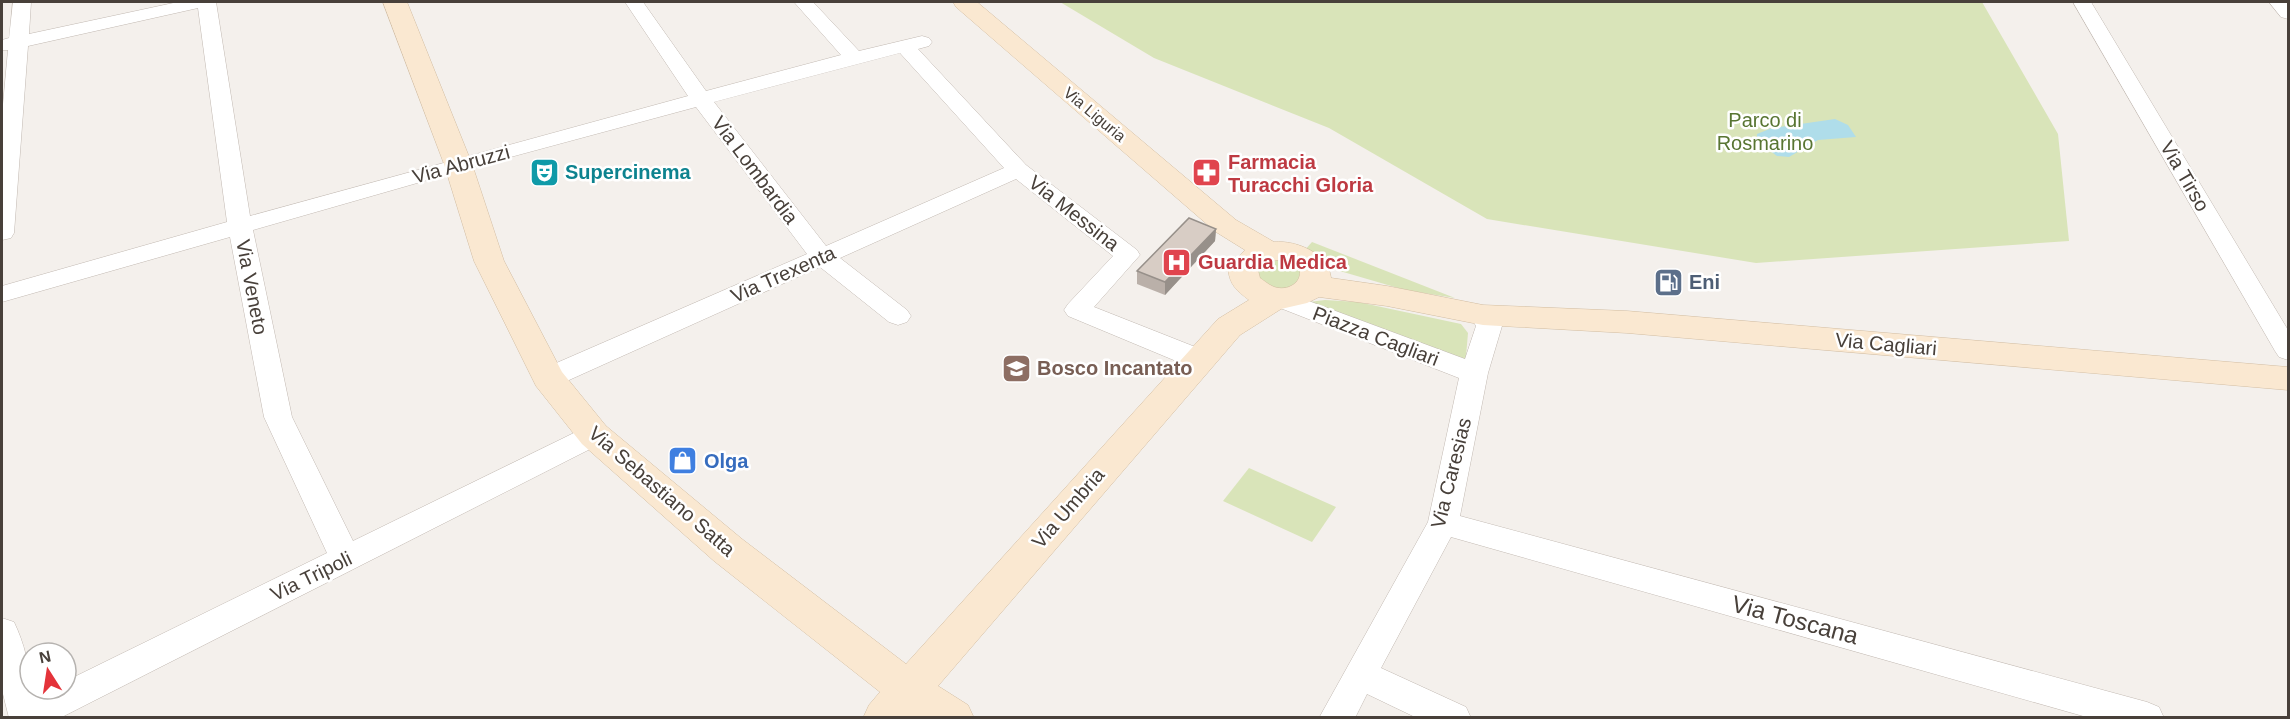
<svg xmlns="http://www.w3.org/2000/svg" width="2290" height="719" font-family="Helvetica,sans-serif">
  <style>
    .green { fill: #d9e4b9 }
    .water { fill: #afddea }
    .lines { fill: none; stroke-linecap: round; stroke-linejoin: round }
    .street-casing { stroke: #c2b9b2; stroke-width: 1 }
    .secondary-casing { stroke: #d2bda2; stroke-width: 1 }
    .street { fill: #fff; fill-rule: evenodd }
    .secondary { fill: #fae8d1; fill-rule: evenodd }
    .wall { fill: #bab0a9 }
    .shaded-wall { fill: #97908a }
    .building { fill: #d8cdc5; stroke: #97908a; stroke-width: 1.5 }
    .labels { text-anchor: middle; stroke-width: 5; stroke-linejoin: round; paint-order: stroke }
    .far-street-label { font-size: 16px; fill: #48403a; stroke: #fff }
    .park-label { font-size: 20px; fill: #587532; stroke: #fff }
    .health-label { font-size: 20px; font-weight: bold; fill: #be3a42; stroke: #fff; text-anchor: start }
    .street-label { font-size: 20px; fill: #48403a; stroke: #fff }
    .culture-label { font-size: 20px; font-weight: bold; fill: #0d838f; stroke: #fff; text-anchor: start }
    .service-label { font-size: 20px; font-weight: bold; fill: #4e5e75; stroke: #fff; text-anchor: start }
    .education-label { font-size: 20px; font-weight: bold; fill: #785e54; stroke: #fff; text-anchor: start }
    .shop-label { font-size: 20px; font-weight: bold; fill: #366cbe; stroke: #fff; text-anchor: start }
    .near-street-label { font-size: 24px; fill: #48403a; stroke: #fff }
  </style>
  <rect width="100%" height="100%" fill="#f4f0ec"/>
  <!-- green -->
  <g class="green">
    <polygon points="1060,2 1982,2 2058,134 2069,241 1756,263 1487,219 1329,128 1154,58"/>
    <polygon points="1312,242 1455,298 1405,290 1326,267 1304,251"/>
    <polygon points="1281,258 1305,269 1291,291 1263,288 1253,270 1257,264"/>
    <polygon points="1325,300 1358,302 1461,324 1468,333 1465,368 1309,302"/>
    <polygon points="1249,468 1336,507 1312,542 1223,501"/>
  </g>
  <!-- water -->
  <polygon class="water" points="1835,119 1848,125 1856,137 1818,140 1789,157 1777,156 1757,141 1757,134 1772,128"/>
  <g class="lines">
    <defs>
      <g id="street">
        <path d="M13,2H31L29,34L178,2H216L250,216L688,96L625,2H643L706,91L841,55L794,2H813L859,51L922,36L929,38L932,42L929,46L918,49L1026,165L1137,250L1140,255L1094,307L1208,352L1211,359L1208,366L1198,368L1188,366L1068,316L1064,310L1068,304L1113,256L1016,179L840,258L907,310L911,316L907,322L898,325L889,322L820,267L558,385L548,387L538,385L534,378L538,371L807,254L696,107L466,169L253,230L292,417L353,541L584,428L594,425L604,428L608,435L604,442L60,718H9L2,690V618L14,622C24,643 30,666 30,689H36L38,695L49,689H66V681L327,553L264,417L230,237L2,302V286L227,222L198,8L28,46L14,233L11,238L2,240V115L8,50H2V40L9,38ZM900,53L1004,168L826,246L714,102Z"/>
        <polygon points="2073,2 2091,2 2288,330 2288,360 2279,357 2275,351"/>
        <polygon points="2269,2 2288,2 2288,19 2281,17"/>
        <polygon points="1279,290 1465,359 1476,326 1470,315 1474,309 1483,306 1492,309 1502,326 1488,373 1460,516 2147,702 2159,707 2164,718 2090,718 1451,537 1381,668 1466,707 1471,718 1417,718 1367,694 1355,718 1319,718 1428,522 1459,378 1270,304 1266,298 1270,292"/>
      </g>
      <path id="secondary" d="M383,2H407L472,164L504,261L562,372L606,426L742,539L906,664L1218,319L1249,300C1236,290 1230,285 1228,269L1245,250L1216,232L956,7L953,2H977L1236,220L1274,242C1297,240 1329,254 1331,278L1387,286L1483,305L1627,311L2288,367V390L1627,333L1483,325L1387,306L1319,297L1307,303L1281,309L1240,335L938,686L968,705L974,718H916L913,716L911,718H863L869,705L880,692L714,561L582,444L536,386L474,261L444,164ZM1279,260L1293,265L1300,271C1301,285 1284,292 1272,286C1268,284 1263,280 1260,278L1258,270C1265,263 1270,261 1279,260Z"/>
    </defs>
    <!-- street casing -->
    <use href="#street" class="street-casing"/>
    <!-- secondary casing -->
    <use href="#secondary" class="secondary-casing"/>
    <!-- street -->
    <use href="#street" class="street"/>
    <!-- secondary -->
    <use href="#secondary" class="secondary"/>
  </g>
  <!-- wall -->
  <polygon class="wall" points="1216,229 1215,241 1165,295 1137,284 1137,271"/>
  <!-- shaded-wall -->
  <polygon class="shaded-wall" points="1216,229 1215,241 1165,295 1165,282"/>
  <!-- building -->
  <polygon class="building" points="1189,218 1216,229 1165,282 1137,271"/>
  <!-- icons -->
  <defs>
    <symbol id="theatre-square" viewBox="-11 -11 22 22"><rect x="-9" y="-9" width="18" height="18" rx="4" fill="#0f9aa8" stroke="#fff"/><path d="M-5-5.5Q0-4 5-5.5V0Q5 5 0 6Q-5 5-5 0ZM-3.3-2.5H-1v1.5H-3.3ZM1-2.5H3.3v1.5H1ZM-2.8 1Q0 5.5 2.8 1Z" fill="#fff"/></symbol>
    <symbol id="pharmacy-square" viewBox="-11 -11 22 22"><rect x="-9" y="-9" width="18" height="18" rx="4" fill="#e0444e" stroke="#fff"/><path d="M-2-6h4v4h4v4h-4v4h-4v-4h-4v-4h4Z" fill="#fff"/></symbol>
    <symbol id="hospital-square" viewBox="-11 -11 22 22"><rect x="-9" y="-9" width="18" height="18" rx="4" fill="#e0444e" stroke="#fff"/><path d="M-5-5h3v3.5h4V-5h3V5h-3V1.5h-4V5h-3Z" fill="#fff"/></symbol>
    <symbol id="fuel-square" viewBox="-11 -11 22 22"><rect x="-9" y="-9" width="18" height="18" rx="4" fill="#5c6f8a" stroke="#fff"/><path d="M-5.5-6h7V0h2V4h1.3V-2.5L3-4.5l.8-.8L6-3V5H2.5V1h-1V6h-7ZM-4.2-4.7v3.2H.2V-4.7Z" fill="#fff"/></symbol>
    <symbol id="school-square" viewBox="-11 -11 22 22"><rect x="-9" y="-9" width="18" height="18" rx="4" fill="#8d6e63" stroke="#fff"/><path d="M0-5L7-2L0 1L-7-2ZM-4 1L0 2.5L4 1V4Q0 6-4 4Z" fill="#fff"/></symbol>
    <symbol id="shop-square" viewBox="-11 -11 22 22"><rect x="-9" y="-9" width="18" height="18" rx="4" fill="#3f7fe0" stroke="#fff"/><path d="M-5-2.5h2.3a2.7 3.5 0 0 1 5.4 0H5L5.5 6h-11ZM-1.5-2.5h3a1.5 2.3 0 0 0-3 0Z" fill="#fff"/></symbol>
  </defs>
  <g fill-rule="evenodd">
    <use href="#theatre-square" x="528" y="156" width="33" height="33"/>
    <use href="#pharmacy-square" x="1190" y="156" width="33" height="33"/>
    <use href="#hospital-square" x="1160" y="246" width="33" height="33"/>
    <use href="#fuel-square" x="1652" y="266" width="33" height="33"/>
    <use href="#school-square" x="1000" y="352" width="33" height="33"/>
    <use href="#shop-square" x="666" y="444" width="33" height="33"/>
  </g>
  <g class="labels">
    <!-- far-street labels -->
    <g class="far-street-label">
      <text transform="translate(1095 114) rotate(40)" y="6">Via Liguria</text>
    </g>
    <!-- park labels -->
    <g class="park-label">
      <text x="1765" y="127">Parco di<tspan x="1765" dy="23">Rosmarino</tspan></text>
    </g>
    <!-- health labels -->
    <g class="health-label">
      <text x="1228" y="169">Farmacia<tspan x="1228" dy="23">Turacchi Gloria</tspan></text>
      <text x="1198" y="269">Guardia Medica</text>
    </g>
    <!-- street labels -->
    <g class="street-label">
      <text transform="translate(461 164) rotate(-15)" y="7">Via Abruzzi</text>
      <text transform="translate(755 170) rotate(53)" y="7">Via Lombardia</text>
      <text transform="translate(2185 176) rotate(60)" y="7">Via Tirso</text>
      <text transform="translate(1074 213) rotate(38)" y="7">Via Messina</text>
      <text transform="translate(783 274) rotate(-24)" y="7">Via Trexenta</text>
      <text transform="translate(252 287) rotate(79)" y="7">Via Veneto</text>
      <text transform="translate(1376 336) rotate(21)" y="7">Piazza Cagliari</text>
      <text transform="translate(1886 344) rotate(5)" y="7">Via Cagliari</text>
      <text transform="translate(1451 473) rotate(-76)" y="7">Via Caresias</text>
      <text transform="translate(662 491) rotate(41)" y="7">Via Sebastiano Satta</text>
      <text transform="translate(1068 508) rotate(-49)" y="7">Via Umbria</text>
      <text transform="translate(311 576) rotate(-26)" y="7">Via Tripoli</text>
    </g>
    <!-- culture labels -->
    <g class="culture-label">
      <text x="565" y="179">Supercinema</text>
    </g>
    <!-- service labels -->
    <g class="service-label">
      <text x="1689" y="289">Eni</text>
    </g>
    <!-- education labels -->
    <g class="education-label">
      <text x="1037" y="375">Bosco Incantato</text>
    </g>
    <!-- shop labels -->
    <g class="shop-label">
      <text x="704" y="468">Olga</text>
    </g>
    <!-- near-street labels -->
    <g class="near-street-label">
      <text transform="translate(1795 620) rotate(15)" y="8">Via Toscana</text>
    </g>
  </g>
  <!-- border -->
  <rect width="2290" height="719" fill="none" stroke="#48403a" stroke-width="6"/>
  <!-- north arrow -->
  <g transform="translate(48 671) rotate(348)"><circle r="28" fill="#ffffff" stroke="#b6b3b0" stroke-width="1.5"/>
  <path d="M0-4.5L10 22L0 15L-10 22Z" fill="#e4333a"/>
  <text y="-9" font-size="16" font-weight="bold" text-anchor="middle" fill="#48403a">N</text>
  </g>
</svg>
